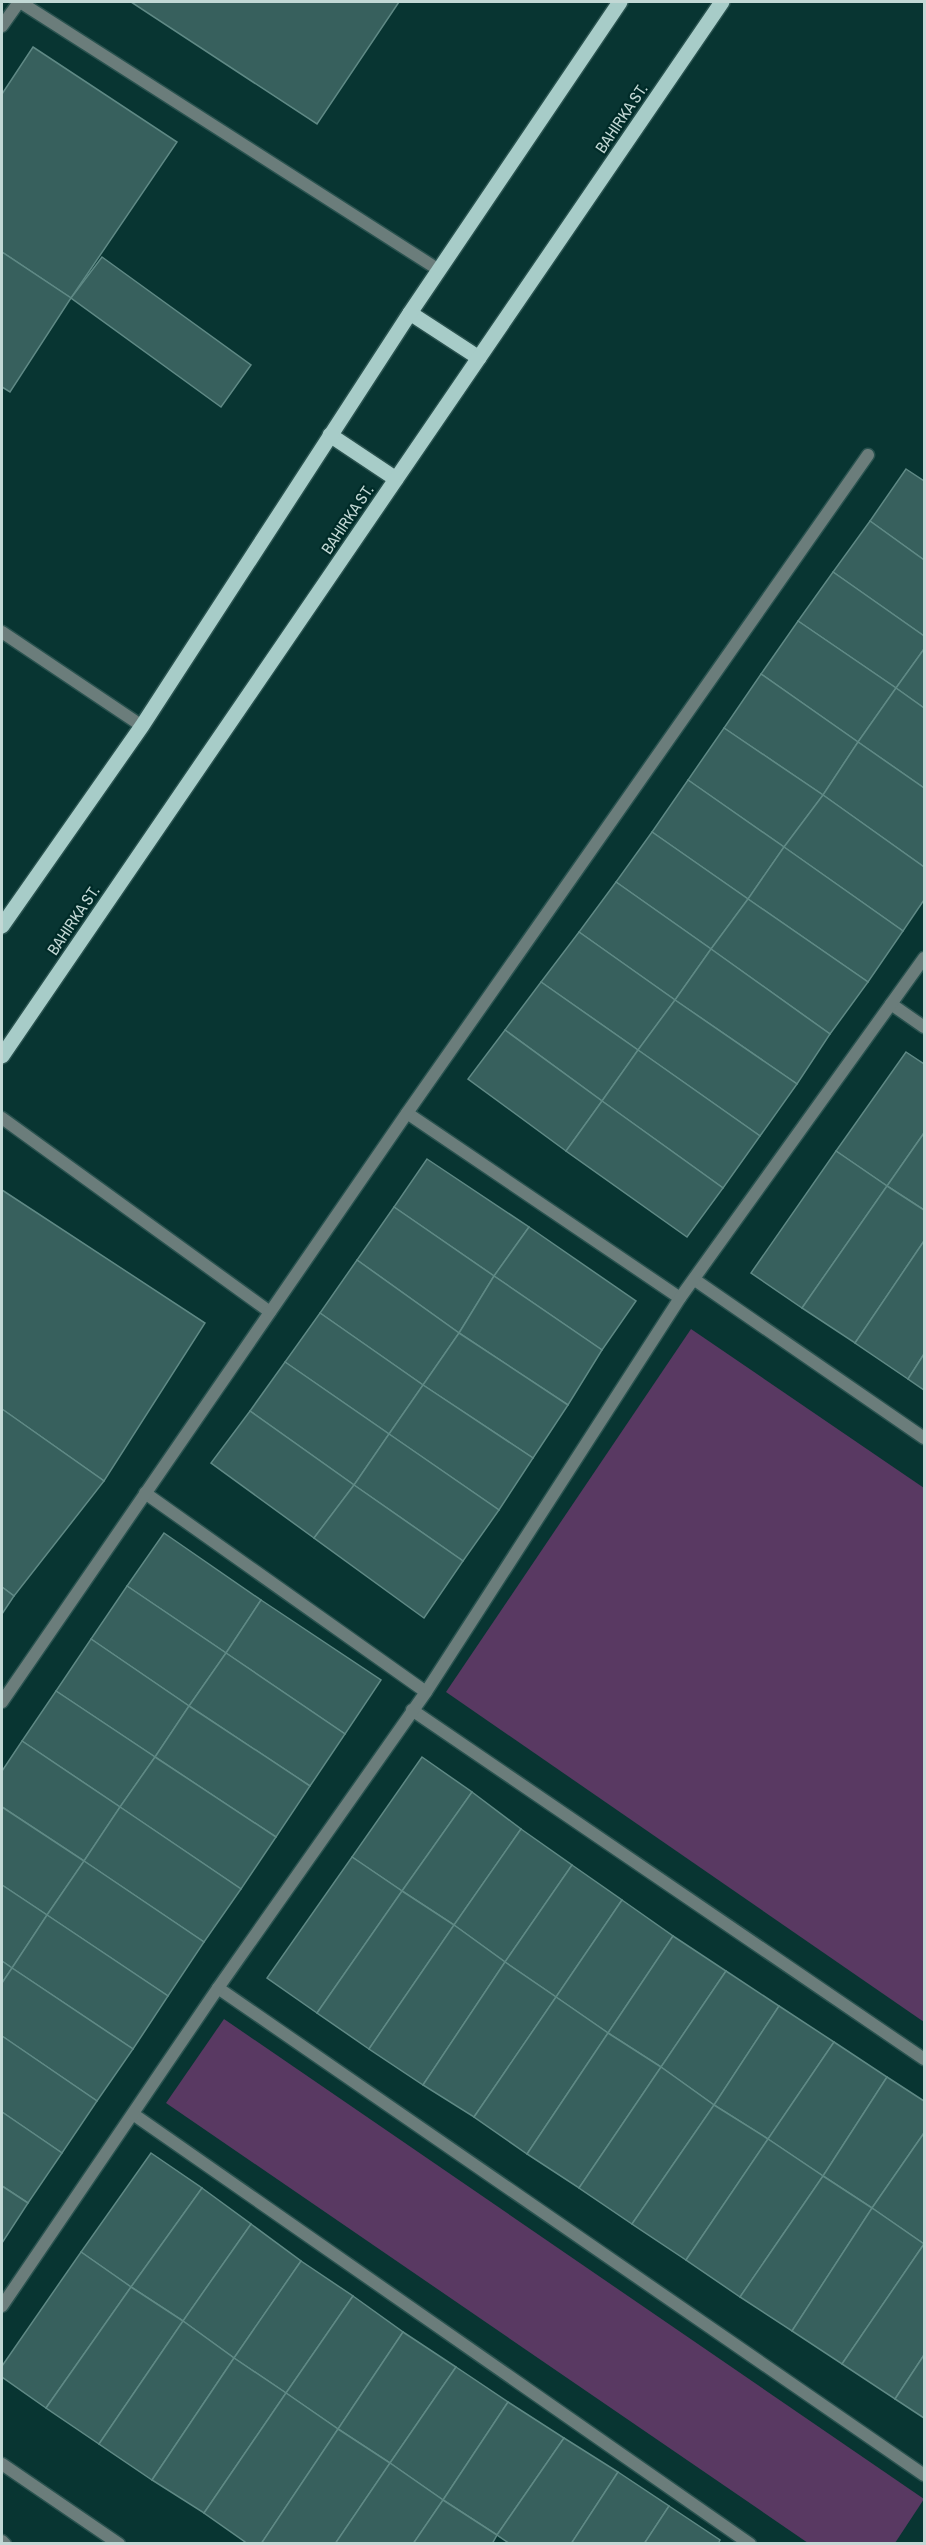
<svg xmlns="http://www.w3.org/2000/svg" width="926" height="2545" font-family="'Archivo Narrow',sans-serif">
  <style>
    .green { fill: #593962 }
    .building { fill: #37605d; stroke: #5f8985; stroke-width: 1.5 }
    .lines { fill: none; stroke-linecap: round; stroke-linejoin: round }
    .minor-casing { stroke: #29524f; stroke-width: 15 }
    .primary-casing { stroke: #29524f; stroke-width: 18 }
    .minor { stroke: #6b7d7b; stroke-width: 12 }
    .primary { stroke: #a7ccc8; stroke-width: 15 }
    .labels { text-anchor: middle; stroke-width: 4.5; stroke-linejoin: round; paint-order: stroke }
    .street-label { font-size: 16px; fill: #c2d8d5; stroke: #002b28 }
  </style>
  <rect width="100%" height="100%" fill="#083532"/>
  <!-- green -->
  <g class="green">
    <polygon points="691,1329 924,1488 924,2022 446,1692"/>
    <polygon points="224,2019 924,2499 895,2543 808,2543 166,2103"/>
  </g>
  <!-- building -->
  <g class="building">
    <polygon points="131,2 399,2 317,124"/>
    <polygon points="33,47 177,142 71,298 2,252 2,94"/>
    <polygon points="2,252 71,298 10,392 2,387"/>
    <polygon points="102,257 251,365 221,407 71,298"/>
    <polygon points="906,469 924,481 924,560 870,521"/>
    <polygon points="870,521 924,560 924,636 833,572"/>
    <polygon points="833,572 924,636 924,649 896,688 798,621"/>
    <polygon points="798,621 896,688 858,742 761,674"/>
    <polygon points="924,649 924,708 896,688"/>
    <polygon points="761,674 858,742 823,795 724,728"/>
    <polygon points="896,688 924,708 924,788 858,742"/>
    <polygon points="724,728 823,795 784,847 688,780"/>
    <polygon points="858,742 924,788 924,867 823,795"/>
    <polygon points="688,780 784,847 748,899 652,832"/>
    <polygon points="823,795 924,867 924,900 903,931 784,847"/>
    <polygon points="652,832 748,899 711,949 616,882"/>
    <polygon points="784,847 903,931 868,982 748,899"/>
    <polygon points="616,882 711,949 675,1000 579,932"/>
    <polygon points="748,899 868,982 830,1034 711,949"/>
    <polygon points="579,932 675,1000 638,1050 541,982"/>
    <polygon points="711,949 830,1034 797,1084 675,1000"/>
    <polygon points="541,982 638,1050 602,1101 505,1030"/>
    <polygon points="675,1000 797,1084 760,1136 638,1050"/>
    <polygon points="505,1030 602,1101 566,1151 468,1079"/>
    <polygon points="638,1050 760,1136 723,1188 602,1101"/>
    <polygon points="906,1052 924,1064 924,1133 887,1186 836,1151"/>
    <polygon points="602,1101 723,1188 687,1237 566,1151"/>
    <polygon points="924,1133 924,1210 887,1186"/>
    <polygon points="836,1151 887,1186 802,1308 751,1273"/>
    <polygon points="427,1159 529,1227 494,1276 394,1207"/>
    <polygon points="887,1186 924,1210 924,1241 855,1343 802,1308"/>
    <polygon points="2,1190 205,1323 104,1481 2,1409"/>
    <polygon points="394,1207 494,1276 459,1333 357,1260"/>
    <polygon points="529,1227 636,1301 602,1350 494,1276"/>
    <polygon points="924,1241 924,1354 908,1379 855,1343"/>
    <polygon points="357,1260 459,1333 423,1385 320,1313"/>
    <polygon points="494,1276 602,1350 568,1405 459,1333"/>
    <polygon points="320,1313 423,1385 389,1434 285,1362"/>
    <polygon points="459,1333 568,1405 533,1458 423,1385"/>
    <polygon points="924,1354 924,1390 908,1379"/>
    <polygon points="285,1362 389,1434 354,1485 250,1411"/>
    <polygon points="423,1385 533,1458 499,1510 389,1434"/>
    <polygon points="2,1409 104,1481 14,1596 2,1587"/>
    <polygon points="250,1411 354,1485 314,1538 211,1463"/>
    <polygon points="389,1434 499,1510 463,1561 354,1485"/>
    <polygon points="354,1485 463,1561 424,1618 314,1538"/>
    <polygon points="164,1533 261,1600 226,1653 127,1586"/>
    <polygon points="127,1586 226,1653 189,1706 91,1639"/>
    <polygon points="2,1587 14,1596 2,1614"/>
    <polygon points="261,1600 381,1680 345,1734 226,1653"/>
    <polygon points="91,1639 189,1706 155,1757 56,1691"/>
    <polygon points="226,1653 345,1734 310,1786 189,1706"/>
    <polygon points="56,1691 155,1757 120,1807 22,1741"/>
    <polygon points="189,1706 310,1786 276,1837 155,1757"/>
    <polygon points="22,1741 120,1807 84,1861 2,1807 2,1771"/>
    <polygon points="155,1757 276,1837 241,1889 120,1807"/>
    <polygon points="422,1757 472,1792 402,1891 352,1857"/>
    <polygon points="472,1792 521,1829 454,1925 402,1891"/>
    <polygon points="2,1807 84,1861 47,1915 2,1885"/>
    <polygon points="120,1807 241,1889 204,1942 84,1861"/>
    <polygon points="521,1829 572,1865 505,1962 454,1925"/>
    <polygon points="352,1857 402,1891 317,2013 267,1978"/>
    <polygon points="84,1861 204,1942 168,1996 47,1915"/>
    <polygon points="572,1865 622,1900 556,1997 505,1962"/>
    <polygon points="2,1885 47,1915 12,1968 2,1961"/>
    <polygon points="402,1891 454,1925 369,2049 317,2013"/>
    <polygon points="622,1900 673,1936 608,2033 556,1997"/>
    <polygon points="47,1915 168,1996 133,2049 12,1968"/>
    <polygon points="454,1925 505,1962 423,2085 369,2049"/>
    <polygon points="673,1936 726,1971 661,2067 608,2033"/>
    <polygon points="2,1961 12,1968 2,1983"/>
    <polygon points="505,1962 556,1997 474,2117 423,2085"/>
    <polygon points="12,1968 133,2049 97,2101 2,2036 2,1983"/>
    <polygon points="726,1971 779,2006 714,2105 661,2067"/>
    <polygon points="556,1997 608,2033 527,2154 474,2117"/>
    <polygon points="779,2006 834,2042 768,2139 714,2105"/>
    <polygon points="608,2033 661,2067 579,2188 527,2154"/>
    <polygon points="2,2036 97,2101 62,2153 2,2112"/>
    <polygon points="834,2042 887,2077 823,2176 768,2139"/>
    <polygon points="661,2067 714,2105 632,2224 579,2188"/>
    <polygon points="887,2077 924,2101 924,2133 872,2208 823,2176"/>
    <polygon points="714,2105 768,2139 686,2260 632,2224"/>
    <polygon points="2,2112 62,2153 28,2203 2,2186"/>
    <polygon points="924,2133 924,2244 872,2208"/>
    <polygon points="768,2139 823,2176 740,2297 686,2260"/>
    <polygon points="151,2153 202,2188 131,2287 81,2252"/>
    <polygon points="823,2176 872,2208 792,2331 740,2297"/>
    <polygon points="2,2186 28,2203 2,2243"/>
    <polygon points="202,2188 251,2224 183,2321 131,2287"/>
    <polygon points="872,2208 924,2244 842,2364 792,2331"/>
    <polygon points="251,2224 301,2261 234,2358 183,2321"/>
    <polygon points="924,2244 924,2355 895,2399 842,2364"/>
    <polygon points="81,2252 131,2287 46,2408 2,2377 2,2366"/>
    <polygon points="301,2261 353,2296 286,2393 234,2358"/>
    <polygon points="131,2287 183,2321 99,2444 46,2408"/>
    <polygon points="353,2296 403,2332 338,2429 286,2393"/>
    <polygon points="183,2321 234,2358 152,2480 99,2444"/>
    <polygon points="403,2332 456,2367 390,2463 338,2429"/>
    <polygon points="924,2355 924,2418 895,2399"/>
    <polygon points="234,2358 286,2393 204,2513 152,2480"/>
    <polygon points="456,2367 508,2402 443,2500 390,2463"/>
    <polygon points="286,2393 338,2429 261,2544 248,2544 204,2513"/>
    <polygon points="508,2402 564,2438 497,2535 443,2500"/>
    <polygon points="338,2429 390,2463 335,2544 261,2544"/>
    <polygon points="564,2438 618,2472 571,2544 510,2544 497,2535"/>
    <polygon points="390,2463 443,2500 413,2544 335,2544"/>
    <polygon points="618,2472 669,2506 644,2544 571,2544"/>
    <polygon points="443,2500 497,2535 492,2544 413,2544"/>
    <polygon points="669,2506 720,2540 718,2544 644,2544"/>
  </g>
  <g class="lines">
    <defs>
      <g id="minor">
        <polyline points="20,2 439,270"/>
        <polyline points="2,26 19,2"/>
        <polyline points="2,632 142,726"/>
        <polyline points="891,1004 924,1027"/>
        <polyline points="407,1113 680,1298"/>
        <polyline points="2,1118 270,1312"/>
        <polyline points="695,1280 924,1438"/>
        <polyline points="145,1493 426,1692"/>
        <polyline points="2,1702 407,1113 868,455"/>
        <polyline points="412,1710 924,2059"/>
        <polyline points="218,1988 924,2475"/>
        <polyline points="133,2114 750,2544"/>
        <polyline points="2,2306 218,1988 426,1692 680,1298 924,958"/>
        <polyline points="2,2464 119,2544"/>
        <polyline points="2,2541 5,2544"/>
      </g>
      <g id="primary">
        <polyline points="410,313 479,358"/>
        <polyline points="330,435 396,479"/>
        <polyline points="2,926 142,726 410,313 620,2"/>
        <polyline points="2,1056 722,2"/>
      </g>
    </defs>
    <!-- minor casing -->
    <use href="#minor" class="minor-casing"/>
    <!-- primary casing -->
    <use href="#primary" class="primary-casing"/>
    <!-- minor -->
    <use href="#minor" class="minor"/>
    <!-- primary -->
    <use href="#primary" class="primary"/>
  </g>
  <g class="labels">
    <!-- street labels -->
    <g class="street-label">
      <text transform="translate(621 118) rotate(-56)" y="6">BAHIRKA ST.</text>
      <text transform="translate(347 519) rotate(-56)" y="6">BAHIRKA ST.</text>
      <text transform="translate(73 920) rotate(-56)" y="6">BAHIRKA ST.</text>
    </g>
  </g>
  <!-- border -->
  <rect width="926" height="2545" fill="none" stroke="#c2d8d5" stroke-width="6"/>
</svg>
